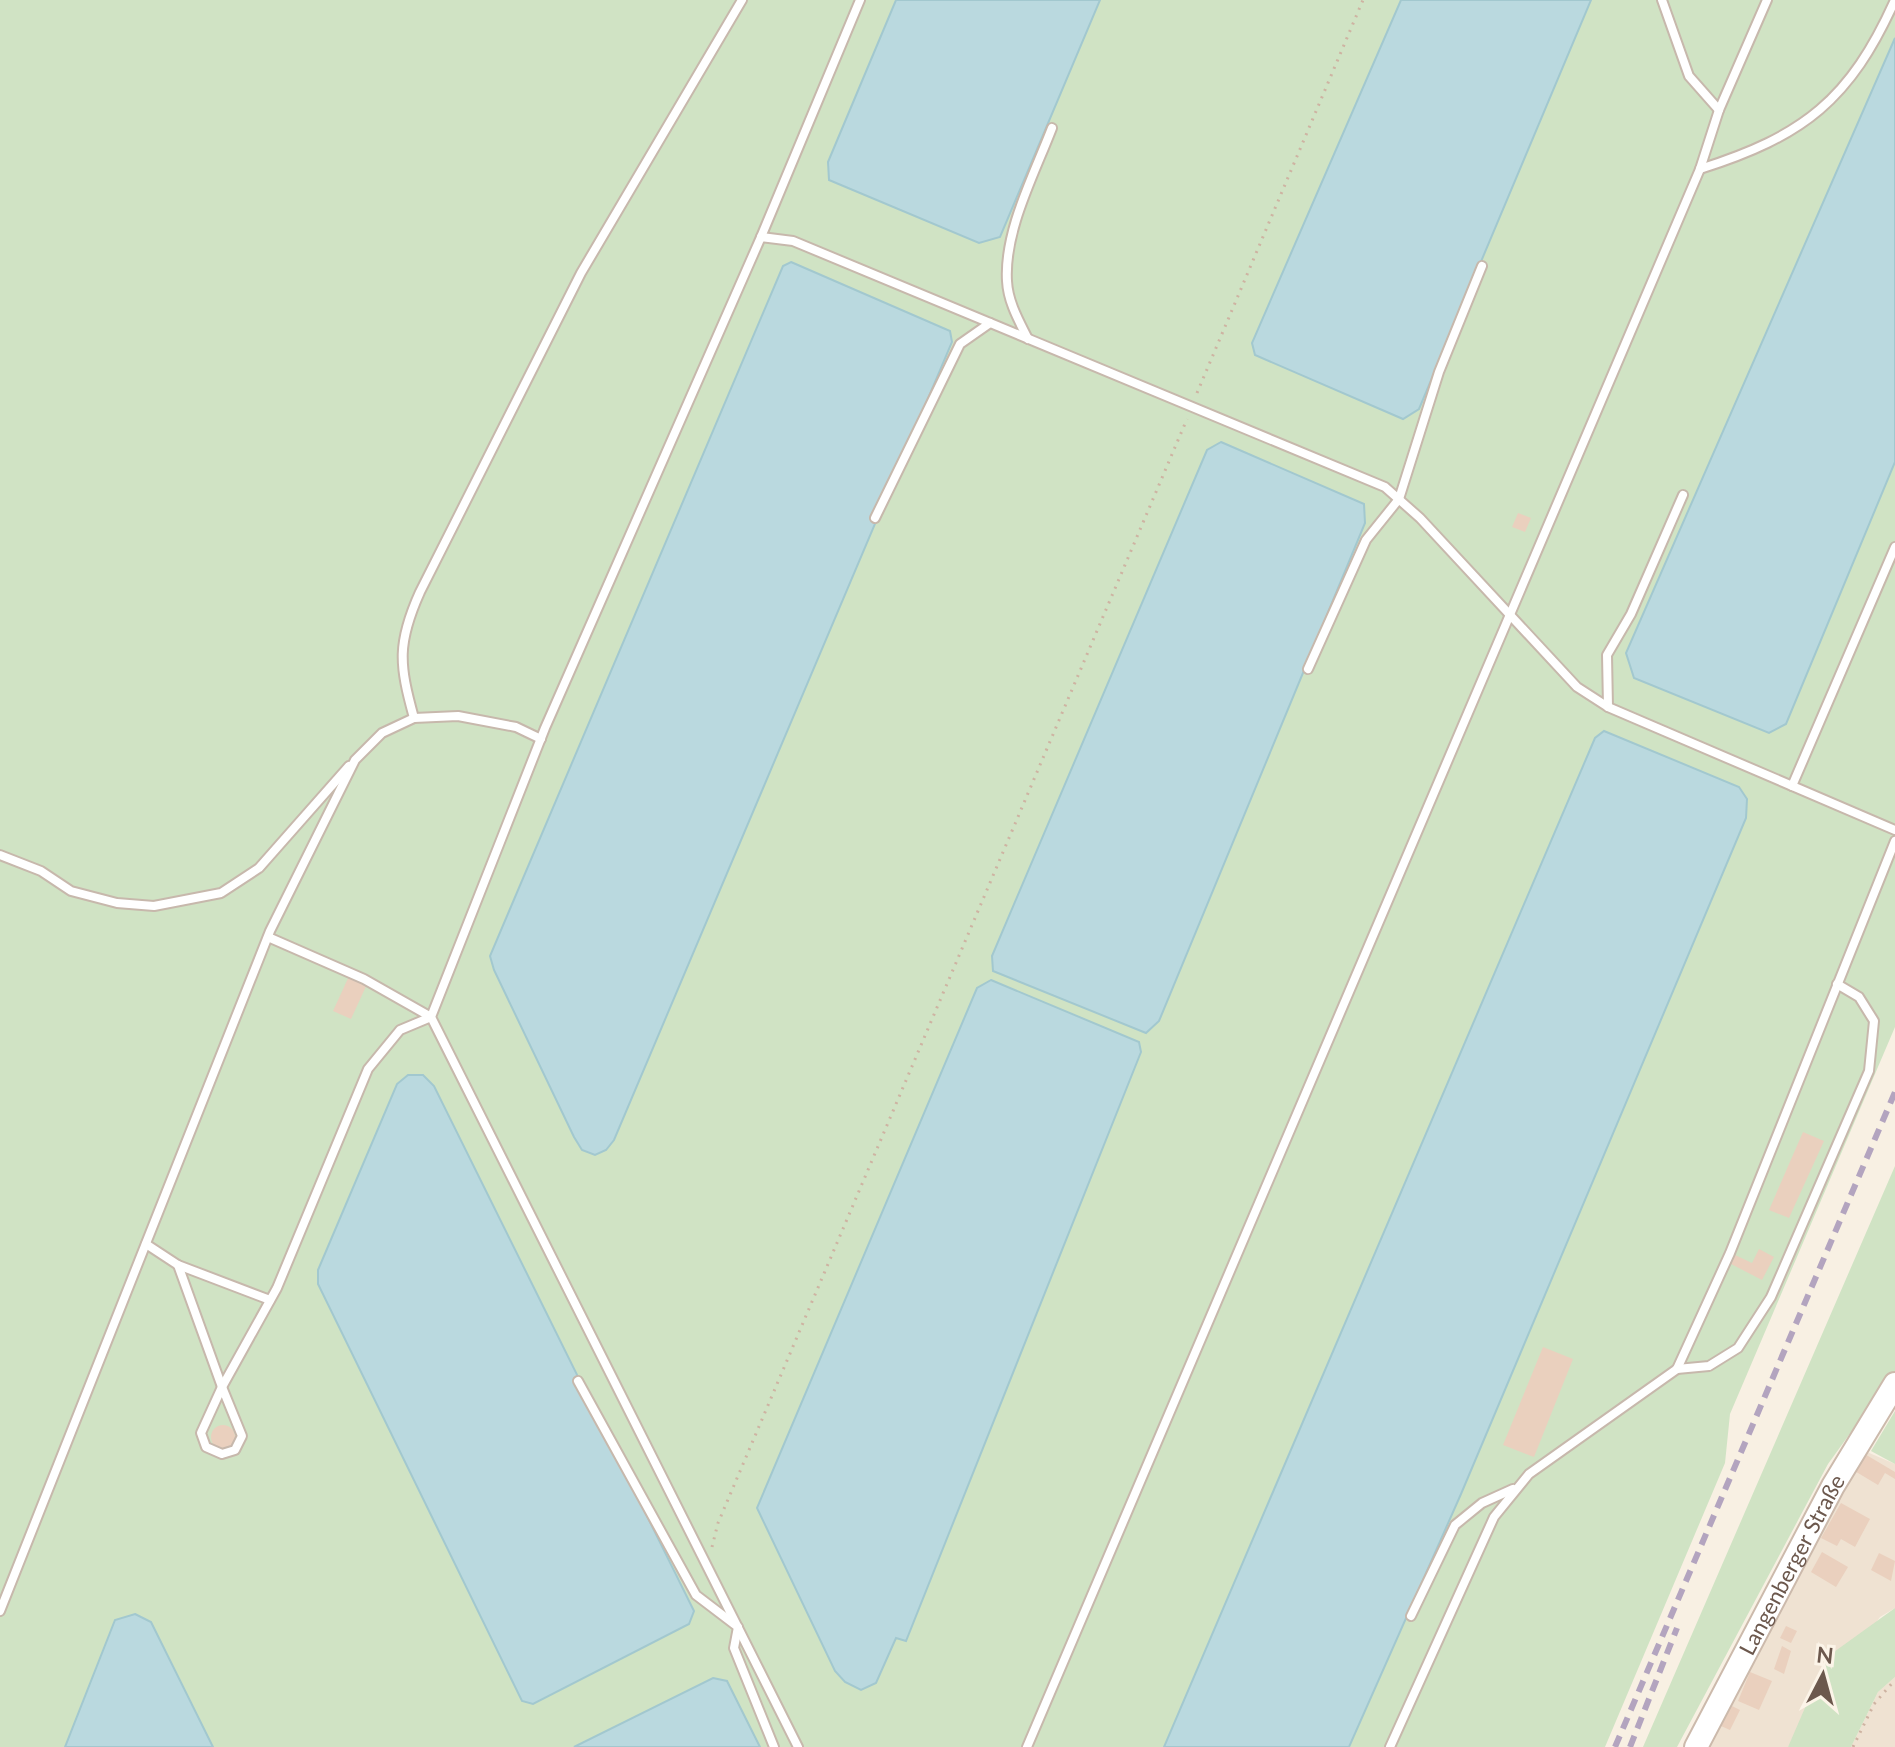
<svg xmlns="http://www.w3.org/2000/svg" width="1895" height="1747" font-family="Lato,sans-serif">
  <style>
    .residential { fill: #efe2d2 }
    .green { fill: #d0e3c4 }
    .water { fill: #bad9df; stroke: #a2c8cf; stroke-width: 2 }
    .building { fill: #ead0be }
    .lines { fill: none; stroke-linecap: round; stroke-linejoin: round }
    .lane-casing { stroke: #c7b8ac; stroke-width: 12 }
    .secondary-casing { stroke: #ccbaac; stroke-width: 26 }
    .path { stroke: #ceb3a2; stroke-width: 3; stroke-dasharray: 2 6; stroke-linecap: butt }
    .lane { stroke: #fff; stroke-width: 8 }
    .secondary { stroke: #fff; stroke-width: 22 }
    .rail { stroke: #b3a4bf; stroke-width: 6; stroke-dasharray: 12 8; stroke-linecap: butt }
    .labels { text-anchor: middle; stroke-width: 8; stroke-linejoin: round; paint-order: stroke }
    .street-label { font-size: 22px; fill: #6c584d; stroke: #fcf4e8 }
  </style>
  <rect width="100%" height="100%" fill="#f8f0e3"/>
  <!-- residential -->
  <g class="residential">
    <polygon points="1860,1449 1895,1464 1895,1608 1880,1617 1788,1747 1697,1747"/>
    <polygon points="1895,1677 1895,1747 1851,1747 1878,1692"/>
  </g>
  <!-- green -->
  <g class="green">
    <polygon points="0,0 896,0 828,162 829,179 1000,237 1100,0 1895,0 1895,1027 1730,1414 1725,1463 1605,1747 0,1747"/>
    <polygon points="1895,1166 1895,1371 1828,1464 1677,1747 1643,1747"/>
    <polygon points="1895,1411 1895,1464 1871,1451"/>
    <polygon points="1895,1608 1895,1677 1878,1692 1851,1747 1788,1747 1827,1657"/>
  </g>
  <!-- water -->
  <g class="water">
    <polygon points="896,0 1100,0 1000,237 979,243 829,180 828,162"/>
    <polygon points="1401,0 1591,0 1419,409 1403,419 1255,355 1252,343"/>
    <polygon points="1895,38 1895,462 1786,724 1769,733 1634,678 1626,653"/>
    <polygon points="791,262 950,331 952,342 614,1140 606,1150 595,1155 582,1150 574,1137 494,970 490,956 783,266"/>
    <polygon points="1221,442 1364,504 1365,523 1159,1021 1146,1033 993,971 992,956 1207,450"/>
    <polygon points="1604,731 1739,787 1747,799 1746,818 1461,1494 1349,1747 1164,1747 1595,738"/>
    <polygon points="991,980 1139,1042 1141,1052 906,1641 896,1638 876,1683 861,1690 845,1682 835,1671 757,1508 977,988"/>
    <polygon points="408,1075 423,1075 434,1086 694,1611 689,1624 533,1704 522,1701 318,1284 318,1270 397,1084"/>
    <polygon points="135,1614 151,1622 213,1747 65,1747 115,1620"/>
    <polygon points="713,1678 727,1681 760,1747 574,1747"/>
  </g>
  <!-- building -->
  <g class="building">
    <polygon points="1518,513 1531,518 1525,532 1512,527"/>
    <polygon points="350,974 368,982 351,1019 333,1011"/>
    <polygon points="1803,1132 1824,1141 1789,1218 1769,1210"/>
    <polygon points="1759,1249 1774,1257 1762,1280 1731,1264 1735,1255 1752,1263"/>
    <polygon points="1543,1347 1573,1359 1534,1457 1503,1445"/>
    <circle cx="223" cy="1437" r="12"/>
    <polygon points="1863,1453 1895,1472 1895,1479 1885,1473 1878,1485 1853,1470"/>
    <polygon points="1841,1503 1870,1519 1855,1547 1841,1539 1837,1546 1821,1538"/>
    <polygon points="1822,1552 1848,1567 1836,1587 1811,1572"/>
    <polygon points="1879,1553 1895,1561 1891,1581 1871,1570"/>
    <polygon points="1786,1626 1797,1631 1791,1643 1780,1638"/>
    <polygon points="1782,1646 1791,1651 1784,1674 1774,1669"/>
    <polygon points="1750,1672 1772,1681 1759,1710 1738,1701"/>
    <polygon points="1732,1706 1740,1710 1730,1730 1721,1726"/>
  </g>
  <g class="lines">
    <defs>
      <g id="lane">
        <polyline points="1662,0 1689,76 1719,110"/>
        <path d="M1700,169C1804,136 1850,100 1895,0"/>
        <polyline points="761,237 793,241 1385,487 1420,518 1577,687 1608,707 1895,830"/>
        <path d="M1028,339C1019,321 1008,302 1007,281C1004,231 1034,175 1052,128"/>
        <polyline points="875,518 960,344 990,323"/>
        <polyline points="1308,669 1366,540 1399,499 1439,372 1482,266"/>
        <polyline points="1608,707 1607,655 1631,614 1683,495"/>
        <path d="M414,718C399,664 397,643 420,592L581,273L742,0"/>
        <polyline points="1792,786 1895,547"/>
        <polyline points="0,855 41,871 71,891 117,903 154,906 221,893 259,868 349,766"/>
        <polyline points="268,937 364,979 431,1017"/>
        <polyline points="146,1244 178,1265 222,1387"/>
        <polyline points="178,1265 270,1300"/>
        <polyline points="1677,1369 1709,1366 1738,1348 1771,1297 1869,1071 1874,1021 1859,997 1837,984"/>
        <polyline points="578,1381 696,1595 738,1627 734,1648 774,1747"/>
        <polyline points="222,1387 277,1288 368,1069 400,1030 431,1017"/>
        <polygon points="222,1387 242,1436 235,1450 222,1454 206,1447 201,1433"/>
        <polyline points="0,1611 270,931 355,760 382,733 414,718 458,716 516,727 541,739"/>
        <polyline points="1411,1616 1455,1525 1482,1503 1513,1489"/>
        <polyline points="798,1747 431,1017 545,728 761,237 860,0"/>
        <polyline points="1027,1747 1700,169 1719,110 1767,0"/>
        <polyline points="1390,1747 1494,1517 1529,1474 1677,1369 1730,1253 1895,841"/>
      </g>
      <g id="secondary">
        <path id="s1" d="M1696,1747L1833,1486L1895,1384"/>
      </g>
    </defs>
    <!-- lane casing -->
    <use href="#lane" class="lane-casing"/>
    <!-- secondary casing -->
    <use href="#secondary" class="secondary-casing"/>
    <!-- path -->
    <g class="path">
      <polyline points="1197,393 1363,0"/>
      <polyline points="712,1547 718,1523 1187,419"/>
      <polyline points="1853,1747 1874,1704 1895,1680"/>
    </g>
    <!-- lane -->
    <use href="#lane" class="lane"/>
    <!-- secondary -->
    <use href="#secondary" class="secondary"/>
    <!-- rail -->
    <g class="rail">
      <polyline points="1615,1747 1895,1092"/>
      <polyline points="1630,1747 1677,1628"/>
    </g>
  </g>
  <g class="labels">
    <!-- street labels -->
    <g class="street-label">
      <text dy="8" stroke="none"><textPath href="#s1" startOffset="206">Langenberger Straße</textPath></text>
    </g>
  </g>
  <!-- north arrow -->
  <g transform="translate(1823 1675) rotate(6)" stroke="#fcf4e8" stroke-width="6" paint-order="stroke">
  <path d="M0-6L14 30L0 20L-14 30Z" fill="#6c584d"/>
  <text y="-12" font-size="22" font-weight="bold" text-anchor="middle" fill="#6c584d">N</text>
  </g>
</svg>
